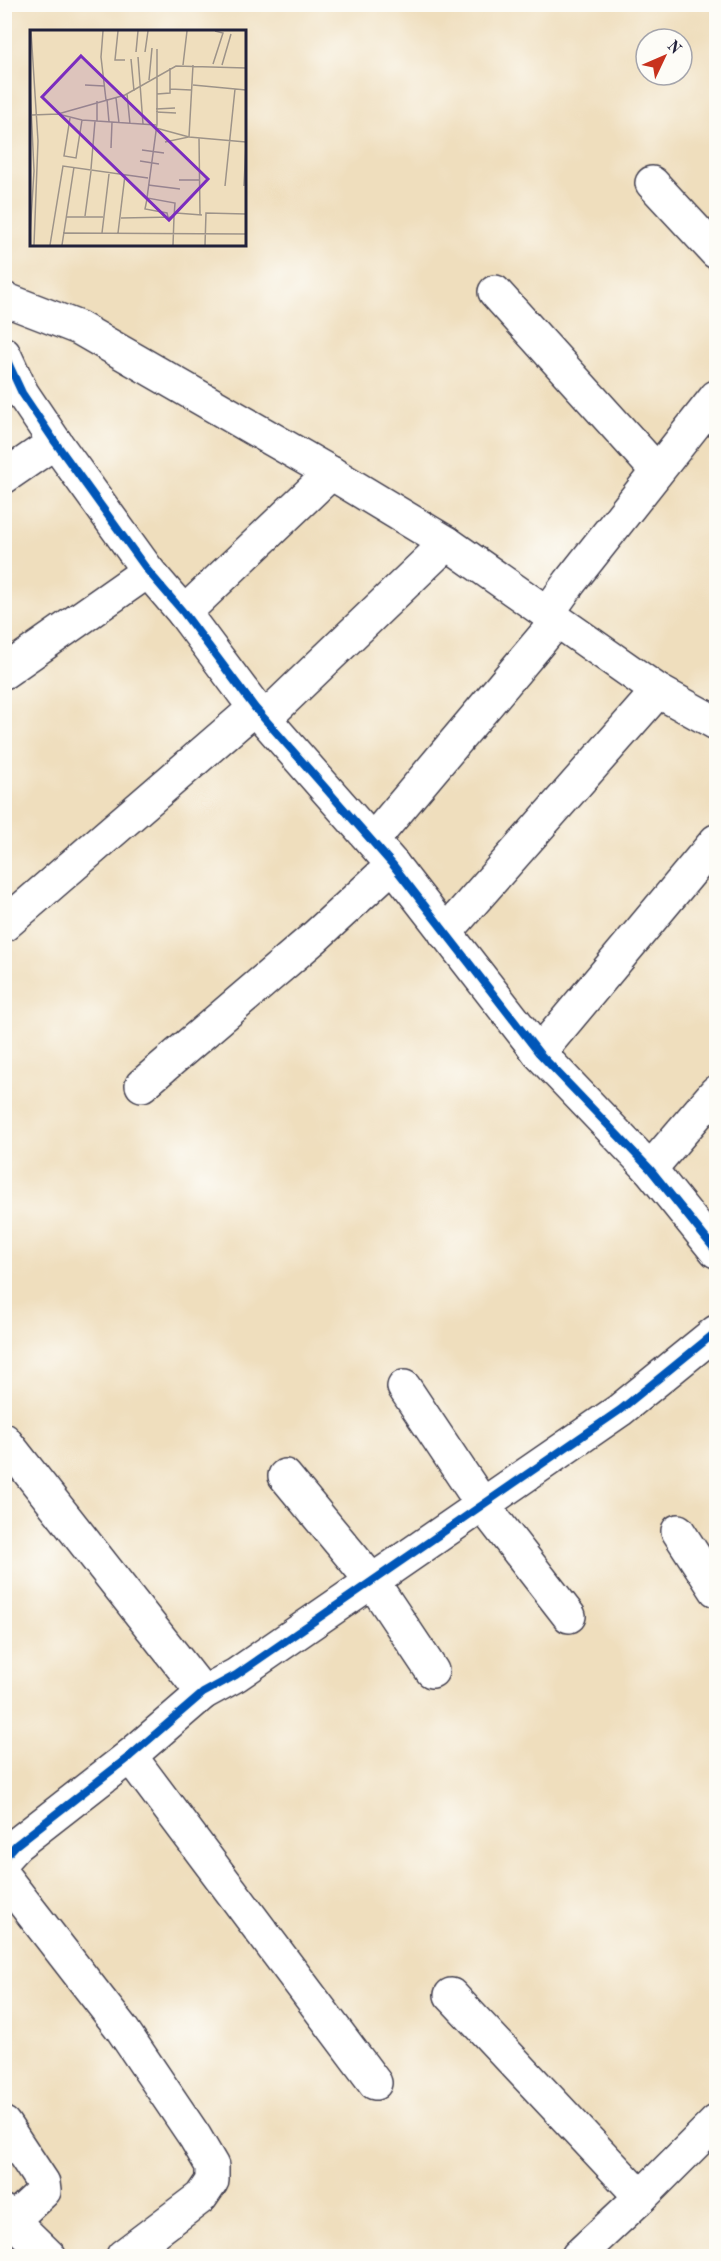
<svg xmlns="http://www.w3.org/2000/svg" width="721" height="2261" font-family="'Old Standard TT',serif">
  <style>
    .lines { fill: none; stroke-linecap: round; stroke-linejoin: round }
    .street-casing { stroke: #413e4e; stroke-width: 36 }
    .street { stroke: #fff; stroke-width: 33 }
    .cycleway-casing { stroke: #fdfcf7; stroke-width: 11 }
    .cycleway { stroke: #0057b8; stroke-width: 8 }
    .inset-road { fill: none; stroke: #9d9389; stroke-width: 1.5 }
    .view { fill: #7b2cbf; fill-opacity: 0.15; stroke: #7b2cbf; stroke-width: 3 }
    .inset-edge { fill: none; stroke: #22223b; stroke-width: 3 }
  </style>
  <rect width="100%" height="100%" fill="#fdfcf7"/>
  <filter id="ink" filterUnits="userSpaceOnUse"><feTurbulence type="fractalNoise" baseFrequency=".0167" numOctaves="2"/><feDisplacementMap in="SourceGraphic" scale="12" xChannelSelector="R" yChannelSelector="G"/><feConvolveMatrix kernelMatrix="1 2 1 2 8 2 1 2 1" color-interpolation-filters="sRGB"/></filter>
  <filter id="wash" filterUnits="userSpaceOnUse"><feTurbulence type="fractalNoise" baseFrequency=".008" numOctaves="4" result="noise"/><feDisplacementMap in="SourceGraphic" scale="24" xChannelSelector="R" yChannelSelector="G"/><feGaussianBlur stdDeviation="1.35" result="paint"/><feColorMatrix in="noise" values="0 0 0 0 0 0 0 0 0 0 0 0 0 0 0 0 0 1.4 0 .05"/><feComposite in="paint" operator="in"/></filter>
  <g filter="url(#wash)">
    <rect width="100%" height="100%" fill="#efdebd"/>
  </g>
  <g filter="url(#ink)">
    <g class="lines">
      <defs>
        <g id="street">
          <polyline points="652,183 716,252"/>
          <polyline points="495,292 657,471"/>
          <polyline points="4,299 79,328 331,473 447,543 658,691 716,723"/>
          <polyline points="4,354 22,393 55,442 148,571 184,613 255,708 393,865 539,1053 650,1169 716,1251"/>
          <polyline points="4,477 55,442"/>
          <polyline points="184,613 331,473"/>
          <polyline points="547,614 570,582 716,397"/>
          <polyline points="4,672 148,571"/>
          <polyline points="265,718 447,543"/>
          <polyline points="372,841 557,621"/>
          <polyline points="4,925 255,708"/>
          <polyline points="445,933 658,691"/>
          <polyline points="539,1053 716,841"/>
          <polyline points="142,1085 315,937 393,865"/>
          <polyline points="650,1169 716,1092"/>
          <polyline points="404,1387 482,1504 569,1616"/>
          <polyline points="4,1440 203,1693"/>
          <polyline points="285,1476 372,1581 432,1671"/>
          <polyline points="678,1531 716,1590"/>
          <polyline points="130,1756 375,2083"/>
          <polyline points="4,1858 16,1845 130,1756 203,1693 236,1675 620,1410 716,1332"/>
          <polyline points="4,1877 122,2029 195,2137 212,2166 212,2181 201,2197 123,2256"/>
          <polyline points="451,1995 641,2197"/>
          <polyline points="4,2124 43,2183 44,2191 13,2220"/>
          <polyline points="4,2212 49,2256"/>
          <polyline points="578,2256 641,2197 716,2122"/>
        </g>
      </defs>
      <!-- street casing -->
      <use href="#street" class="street-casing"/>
      <!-- street -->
      <use href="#street" class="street"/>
      <defs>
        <g id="cycleway">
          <polyline points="4,354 22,393 55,442 148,571 184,613 255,708 393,865 539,1053 650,1169 716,1251"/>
          <polyline points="4,1858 16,1845 130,1756 203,1693 236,1675 620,1410 716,1332"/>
        </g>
      </defs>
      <!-- cycleway casing -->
      <use href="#cycleway" class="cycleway-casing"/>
      <!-- cycleway -->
      <use href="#cycleway" class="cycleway"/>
    </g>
  </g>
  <!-- overview -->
  <g transform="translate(30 30)">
    <rect width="216" height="216" fill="#efdebd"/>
    <path class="inset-road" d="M1,1L8,111L4,215M73,1L71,27L76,70M88,1L85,30H95M127,19V94L117,168L145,173L144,187M106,22L108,1M115,22L118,1M108,27L113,94M101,29L104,61M183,34L193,3L185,1M153,35L157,1M192,35L201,4M119,50L122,18M0,55L4,141L0,205M55,55L74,56M163,55L216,60M140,59L161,60M97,64L100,94M127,64L140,63V38M86,68L89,93M77,69L79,92M126,79L145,78M126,82L146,83M28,84L52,90L126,95M2,85L28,84L95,65L146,36L216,38M40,88L34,126L46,128L52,90M67,91V71M126,98L159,107L216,112M169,108L170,185M135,112L159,107L163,35M81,118L82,92M112,120L134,123M110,131L129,134M61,139L65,91M149,150H170M118,155L150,159M195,156L205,59M214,156L216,114M117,169L115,179L137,183L138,187M146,183L172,185M55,186L61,141M36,187H73M91,188L144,187L143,215M33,203L216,204M72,203L79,144M88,203L95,145M20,215L33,136L118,148M32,215L44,137M175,215L176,183L216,184"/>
    <path class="view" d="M51,26L178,149L139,190L12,67Z"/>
    <rect width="216" height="216" class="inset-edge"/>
  </g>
  <!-- margin -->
  <rect width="721" height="2261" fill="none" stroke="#fdfcf7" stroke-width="24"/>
  <!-- north arrow -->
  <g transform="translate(664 57) rotate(46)"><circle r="28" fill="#fdfcf7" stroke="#a5a5ac" stroke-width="1.5"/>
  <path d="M0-4.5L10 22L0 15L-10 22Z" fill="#c8321e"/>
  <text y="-9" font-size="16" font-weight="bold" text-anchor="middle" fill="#22223b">N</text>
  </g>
</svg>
